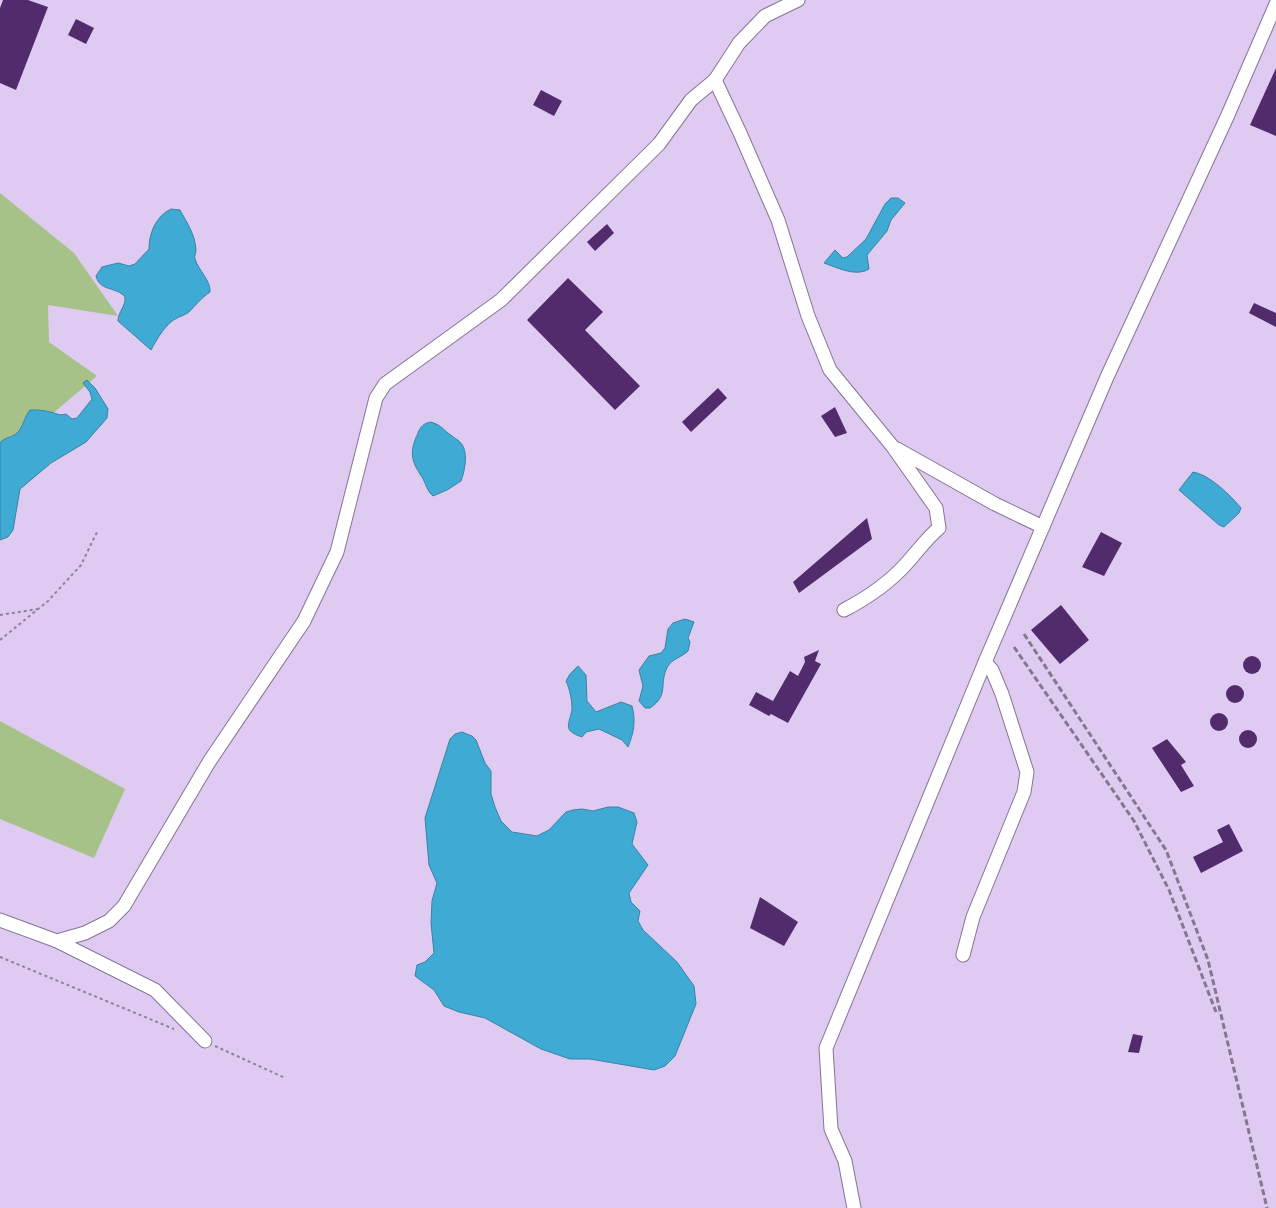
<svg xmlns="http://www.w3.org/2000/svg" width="1276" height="1208" font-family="'PT Sans',sans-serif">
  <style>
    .built { fill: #dfcaf2 }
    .green { fill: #a6c289 }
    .water { fill: #3faad4; stroke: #3a83a4 }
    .building { fill: #522b6d }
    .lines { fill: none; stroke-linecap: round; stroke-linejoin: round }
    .minor-casing { stroke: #857594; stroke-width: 15 }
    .path { stroke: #8e8299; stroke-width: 2; stroke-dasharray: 3 3; stroke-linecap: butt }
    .minor { stroke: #fff; stroke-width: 13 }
    .rail { stroke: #83788e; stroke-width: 3; stroke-dasharray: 6 3; stroke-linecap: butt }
  </style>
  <rect width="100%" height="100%" fill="#e8d6f8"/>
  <!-- built -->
  <rect class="built" x="0" y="0" width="1276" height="1208"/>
  <!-- green -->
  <g class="green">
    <polygon points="0,193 74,253 118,316 48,305 49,342 97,376 0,458"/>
    <polygon points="0,721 125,789 94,858 0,819"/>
  </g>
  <!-- water -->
  <g class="water">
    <path d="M891,198H898L905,203L891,220L887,231L867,255L869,269C856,277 838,268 824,263L835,250L843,258L847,257L866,239L885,204Z"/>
    <path d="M171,209L180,210C187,223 195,234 196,250C196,253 194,256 195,259C199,271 211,281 210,292C201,298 196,305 189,312C185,315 181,316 177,318C166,323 157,339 151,350L118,321C118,312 126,306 125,297C116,286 100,292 96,276L102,267L118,263L129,266L135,264L149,249C149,233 156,216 171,209Z"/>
    <path d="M87,380L95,388L108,409L107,418L86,442L51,463L20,489L13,530L8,537L0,540V443C4,437 12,438 17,433C24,426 24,417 30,410C36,410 44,410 50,412C57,413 58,416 66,414L72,419L77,418L92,399L90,392L83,383Z"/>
    <path d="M431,422C443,426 443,430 452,436C454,438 457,439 460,442C469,451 465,470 461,481L447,490L433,496C427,491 426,484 422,477C411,461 409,452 418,433C420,427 424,423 431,422Z"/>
    <path d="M1193,472C1210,475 1230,495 1241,508L1239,513L1224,527L1219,525L1179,490Z"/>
    <path d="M685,619L694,622L688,638L690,642L688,651C682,657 672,659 668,666C658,683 670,695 650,708H645L639,701L643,686L639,670L649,656L661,653L665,648L668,629L673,623Z"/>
    <path d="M578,666L586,675L587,701L596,712L621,702L632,706C636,721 634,732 628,747L622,740L599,729L586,732L582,737C561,730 570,724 572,709C572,700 570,690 566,681L570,674Z"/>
    <polygon points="462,732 472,736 476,740 485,763 491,771 491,794 495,807 501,821 512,832 537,836 549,830 566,812 573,810 582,809 593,811 608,807 618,807 634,813 637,822 632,844 648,865 629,893 631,902 640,911 638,921 643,930 677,962 694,986 696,1004 675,1056 665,1066 654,1070 590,1059 570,1059 541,1049 485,1018 459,1012 444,1006 434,990 415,976 417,965 425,962 434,953 431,923 432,901 437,883 429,865 425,818 450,739 455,734"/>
  </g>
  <!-- building -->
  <g class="building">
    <polygon points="3,0 28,0 48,7 16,90 0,83 0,8"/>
    <polygon points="76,19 94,28 86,44 68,35"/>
    <polygon points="1276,68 1276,136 1250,125"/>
    <polygon points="541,90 562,101 554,116 533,105"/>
    <polygon points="607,224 614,233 595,251 587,242"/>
    <polygon points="568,278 603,312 585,330 640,386 615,410 527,320"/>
    <polygon points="1254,303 1276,313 1276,327 1249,313"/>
    <polygon points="718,388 727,398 691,432 682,422"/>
    <polygon points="835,407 847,433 835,437 821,416"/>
    <polygon points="867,518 872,539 799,593 793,582"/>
    <polygon points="1101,532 1122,543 1104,576 1082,567"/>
    <polygon points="1061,605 1089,640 1060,664 1031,630"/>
    <polygon points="819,650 815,661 821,664 788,723 771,714 769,716 749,705 756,692 773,701 790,671 798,676 805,662 804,657"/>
    <circle cx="1252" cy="665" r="9"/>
    <circle cx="1235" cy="694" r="9"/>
    <circle cx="1219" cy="722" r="9"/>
    <circle cx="1248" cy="739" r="9"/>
    <polygon points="1167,739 1186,762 1181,765 1194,786 1181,792 1152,748"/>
    <polygon points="1229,824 1243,851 1201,873 1193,857 1223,842 1217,830"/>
    <polygon points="760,897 798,922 784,946 750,928"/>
    <polygon points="1133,1034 1143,1036 1139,1053 1128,1052"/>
  </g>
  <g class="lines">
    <defs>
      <g id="minor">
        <path d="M715,80L740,133L778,220L808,316L830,370L893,447L936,508L939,528C926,539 917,552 906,564C888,584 867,598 844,610"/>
        <polyline points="897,449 995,504 1043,527"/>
        <polyline points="0,920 57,941 85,933 109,921 124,906 209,762 304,621 337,552 376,398 385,384 501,300 659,144 691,100 715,80 739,43 765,16 798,0"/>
        <polyline points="57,941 155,990 205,1041"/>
        <polyline points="963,955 973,917 1024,792 1027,772 1002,694 992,670 985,662"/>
        <polyline points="854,1208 845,1161 831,1129 826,1048 985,662 1107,377 1227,117 1276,4"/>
      </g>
    </defs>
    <!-- minor casing -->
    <use href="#minor" class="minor-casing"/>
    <!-- path -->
    <g class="path">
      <polyline points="0,615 38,609"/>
      <polyline points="0,640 48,601 81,565 97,532"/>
      <polyline points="0,957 174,1029"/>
      <polyline points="215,1046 285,1078"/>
    </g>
    <!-- minor -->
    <use href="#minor" class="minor"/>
    <!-- rail -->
    <g class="rail">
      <polyline points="1024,634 1166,850 1208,960 1267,1208"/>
      <polyline points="1014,647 1134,821 1169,890 1216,1012"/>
    </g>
  </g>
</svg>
